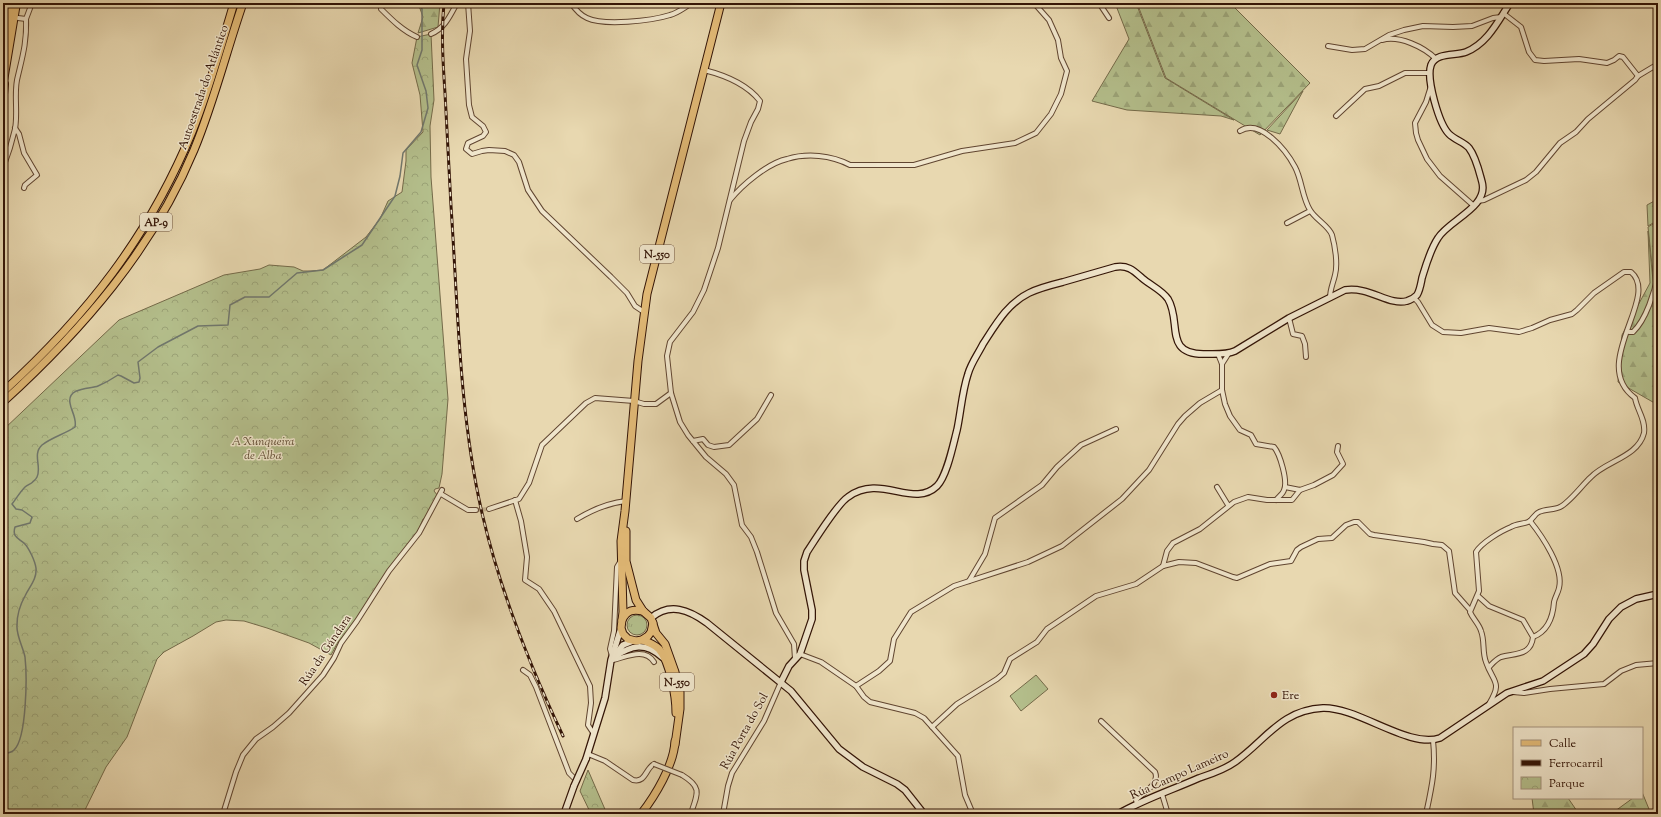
<svg xmlns="http://www.w3.org/2000/svg" width="1661" height="817" font-family="'Sorts Mill Goudy',serif">
  <style>
    .grass { fill: url(#grass-tufts); stroke: #746a49 }
    .forest { fill: url(#forest-firs); stroke: #746a49 }
    .park { fill: url(#park-crowns); stroke: #746a49 }
    .garden { fill: #b4bf8c; stroke: #746a49 }
    .lines { fill: none; stroke-linecap: round; stroke-linejoin: round }
    .stream { stroke: #70776d; stroke-width: 1.5 }
    .street-tunnel { stroke: #c4b18e; stroke-width: 4; stroke-dasharray: 4 2; stroke-linecap: butt }
    .street-casing { stroke: #604530; stroke-width: 6 }
    .secondary-casing { stroke: #331406; stroke-width: 8 }
    .primary-casing { stroke: #331406; stroke-width: 8 }
    .highway-casing { stroke: #331406; stroke-width: 9 }
    .street { stroke: #f0e6cc; stroke-width: 4 }
    .secondary { stroke: #f0e6cc; stroke-width: 5.5 }
    .primary { stroke: #e4bc78; stroke-width: 6 }
    .highway { stroke: #e4bc78; stroke-width: 7 }
    .rail-casing { stroke: #331406; stroke-width: 3 }
    .rail { stroke: #f0e6cc; stroke-width: 1.5; stroke-dasharray: 4.5; stroke-linecap: butt }
    .street-bridge-casing { stroke: #604530; stroke-width: 6; stroke-linecap: butt }
    .secondary-bridge-casing { stroke: #331406; stroke-width: 8; stroke-linecap: butt }
    .street-bridge { stroke: #f0e6cc; stroke-width: 4 }
    .secondary-bridge { stroke: #f0e6cc; stroke-width: 5.5 }
    .poi-dot { fill: #8f2418; stroke: #f0e6cc; stroke-width: 1.5 }
    .labels { text-anchor: middle; stroke-width: 3; stroke-linejoin: round; paint-order: stroke }
    .shield { fill: #f0e6cc; stroke: #6c5341; stroke-width: 1 }
    .shield-label { font-size: 11px; font-weight: bold; fill: #331406 }
    .street-label { font-size: 12px; fill: #331406; stroke: #f0e6cc }
    .park-label { font-size: 12px; font-style: italic; fill: #5a472e; stroke: #f0e6cc }
    .poi-label { font-size: 12px; fill: #331406; stroke: #f0e6cc; text-anchor: start }
  </style>
  <defs>
    <pattern id="grass-tufts" width="24" height="20" patternUnits="userSpaceOnUse"><rect width="24" height="20" fill="#b4bf8c"/><path d="M3 7l-1-3M5 7V3M7 7l1-3M15 17l-1-3M17 17v-4M19 17l1-3" fill="none" stroke="#9ba377"/></pattern>
    <pattern id="forest-firs" width="22" height="20" patternUnits="userSpaceOnUse"><rect width="22" height="20" fill="#b4bf8c"/><path d="M5 1l3.5 6h-7zM16 11l3.5 6h-7z" fill="#9ba377"/></pattern>
    <pattern id="park-crowns" width="20" height="18" patternUnits="userSpaceOnUse"><rect width="20" height="18" fill="#b4bf8c"/><path d="M2 6a3 3 0 1 1 6 0M12 15a3 3 0 1 1 6 0" fill="none" stroke="#9ba377"/></pattern>
  </defs>
  <rect width="100%" height="100%" fill="#e8d8b0"/>
  <filter id="stains"><feTurbulence type="fractalNoise" baseFrequency=".005" numOctaves="4"/><feColorMatrix values="0 0 0 0 .2 0 0 0 0 .09 0 0 0 0 .02 0 0 0 .5 -.17"/></filter>
  <radialGradient id="worn" r=".72"><stop offset=".6" stop-color="#630" stop-opacity="0"/><stop offset="1" stop-color="#630" stop-opacity=".3"/></radialGradient>
  <!-- grass -->
  <circle class="grass" cx="637" cy="625" r="10"/>
  <!-- forest -->
  <g class="forest">
    <polygon points="418,3 440,3 438,27 418,33 423,17"/>
    <polygon points="1115,3 1136,3 1165,78 1234,120 1221,116 1127,110 1092,101 1129,39"/>
    <polygon points="1137,3 1230,3 1310,83 1260,135 1166,78"/>
    <polygon points="1303,91 1280,134 1267,130"/>
    <polygon points="1658,199 1658,220 1648,226 1647,205"/>
    <polygon points="1658,221 1658,322 1648,227"/>
    <polygon points="1648,231 1658,330 1658,405 1618,382 1622,335 1650,283"/>
    <polygon points="1642,792 1651,814 1611,814 1633,798 1642,798"/>
    <polygon points="1532,798 1568,798 1579,814 1534,814"/>
  </g>
  <!-- park -->
  <g class="park">
    <polygon points="431,34 434,100 430,126 431,177 448,399 442,474 439,488 435,489 434,491 438,496 431,506 427,517 423,519 419,529 359,617 338,642 331,655 309,643 267,628 244,621 226,620 216,622 193,636 164,652 157,659 127,737 106,767 83,814 3,814 3,430 119,320 224,275 260,269 269,265 294,267 303,271 311,271 323,270 366,237 380,219 388,201 402,192 406,161 406,150 423,132 420,95 412,63 417,37"/>
    <polygon points="588,770 607,814 591,814 580,791"/>
  </g>
  <!-- garden -->
  <polygon class="garden" points="1036,675 1048,689 1021,711 1010,696"/>
  <g class="lines">
    <!-- stream -->
    <path class="stream" d="M3,754C7,753 11,753 14,750C27,738 27,675 25,657C23,647 16,635 17,625C17,614 20,605 25,596C30,586 37,579 36,568C35,561 29,548 24,543C18,538 12,537 15,527L30,523L32,517L22,510L16,509L12,504C16,499 20,492 25,487C29,484 34,483 37,477C42,467 32,454 42,445C52,437 65,434 75,427C77,418 71,411 70,403C67,387 91,389 98,386C105,383 112,379 118,375L121,376L134,383L139,382L140,378L138,362L158,347L198,326L228,325L230,305L245,297H269L297,273L323,270L362,245L395,196L400,176L403,153L421,132L428,108L426,91L417,65L422,50V9L420,3"/>
    <!-- street-tunnel -->
    <polyline class="street-tunnel" points="476,510 489,509"/>
    <defs>
      <g id="street">
        <path d="M381,3V9C392,20 403,31 417,37"/>
        <polyline points="468,3 470,31 466,59 469,105 472,117 483,126 486,132 483,136 468,143 466,149 472,154 482,151 489,150 505,151 514,155 519,162 528,190 542,211 611,277 627,293 635,306 644,312"/>
        <path d="M571,3C575,9 580,15 587,18C604,26 651,21 670,15C678,13 685,7 692,3"/>
        <polyline points="1099,3 1109,18"/>
        <polyline points="1503,13 1521,27 1529,52 1535,60 1544,61 1579,59 1607,63 1614,60 1619,56 1623,57 1638,76"/>
        <polyline points="3,16 7,16"/>
        <polyline points="18,18 26,19 32,3"/>
        <path d="M431,34C445,28 450,16 457,3"/>
        <path d="M1382,40C1399,35 1424,47 1436,59"/>
        <polyline points="1328,46 1352,50 1365,49 1389,35 1404,30 1423,26 1453,27 1472,26 1493,18 1501,17"/>
        <path d="M704,70C724,75 747,84 760,101L758,109L751,122L744,141L718,248L704,290L693,312L670,342L667,356L671,393L680,422L688,435L706,457L726,474L734,485L742,525L751,537L757,552L776,613L794,644L795,659"/>
        <polyline points="1431,86 1426,102 1415,123 1416,133 1418,140 1427,159 1440,176 1474,206"/>
        <polyline points="1336,116 1365,89 1379,86 1405,73 1430,73"/>
        <polyline points="15,128 19,134 24,153 37,175 25,185 24,188"/>
        <path d="M1240,131C1260,118 1286,150 1295,167C1302,180 1302,197 1310,210C1315,219 1329,226 1332,235C1335,246 1338,264 1335,275C1333,284 1330,289 1330,298"/>
        <path d="M3,168C8,155 12,142 15,129C18,113 14,96 17,80C22,58 27,43 26,19"/>
        <path d="M730,200C742,185 768,163 787,159C807,153 831,155 850,165H914L962,151L1015,143L1036,133L1051,114L1061,94L1067,71L1061,58L1058,40L1049,20L1034,3"/>
        <polyline points="1478,201 1484,200 1526,180 1536,172 1560,143 1576,132 1588,119 1635,80 1638,76 1658,64"/>
        <polyline points="1287,223 1310,211"/>
        <path d="M1414,298L1418,302L1432,325L1443,332L1461,333L1489,328L1519,332L1532,328L1550,320L1572,314L1577,310L1594,293L1624,272H1631C1661,297 1588,364 1635,398C1637,410 1646,420 1644,433C1638,457 1606,461 1591,477C1582,485 1570,502 1560,507C1554,510 1546,509 1539,512C1534,514 1533,520 1528,522C1523,524 1516,524 1511,527C1501,531 1481,543 1476,552L1479,591L1470,612C1473,619 1479,624 1481,631C1485,641 1482,652 1486,662C1493,683 1503,681 1489,704"/>
        <polyline points="1289,318 1293,334 1302,336 1305,344 1306,357"/>
        <path d="M1629,332H1633C1646,320 1655,291 1658,274"/>
        <path d="M1218,354L1222,364V390L1225,404L1230,416L1240,430L1251,435L1256,444L1274,447C1280,454 1288,481 1284,490C1283,494 1278,497 1276,500"/>
        <polyline points="1222,364 1229,353"/>
        <polyline points="693,441 703,439 708,445 714,447 729,445 757,419 771,395"/>
        <polyline points="1217,487 1228,505"/>
        <polyline points="1285,487 1300,490 1314,485 1333,475 1343,464 1337,452 1338,446"/>
        <polyline points="441,494 468,510 476,510"/>
        <polyline points="515,500 521,521 527,557 525,580 539,589 554,611 590,686 591,703 588,725 594,734"/>
        <polyline points="489,509 519,499 529,483 542,445 586,403 595,398 634,401 644,404 656,404 671,393"/>
        <path d="M577,519C592,510 608,503 626,501"/>
        <path d="M1530,521C1542,536 1564,568 1559,588C1558,593 1555,597 1554,602C1553,617 1548,631 1533,637"/>
        <polyline points="1163,566 1167,551 1173,543 1200,529 1234,502 1248,497 1267,500 1292,500 1300,490"/>
        <polyline points="969,581 985,554 995,518 1042,485 1057,467 1081,445 1116,429"/>
        <path d="M1478,596L1489,606L1523,620L1533,637C1531,656 1515,653 1501,657C1496,659 1492,664 1489,667"/>
        <polyline points="800,654 821,662 856,686 864,697 870,702 915,713 924,718 958,756 965,795 973,814"/>
        <polyline points="612,656 610,649 614,631 617,567 620,562"/>
        <path d="M613,660C626,657 645,647 654,662"/>
        <polyline points="523,670 530,675 536,687 569,773 577,781"/>
        <polyline points="856,686 879,671 890,661 894,639 911,612 954,586 1028,562 1062,546 1122,499 1149,470 1178,424 1185,416 1200,403 1222,390"/>
        <polyline points="1513,692 1524,693 1550,689 1604,684 1621,671 1636,665 1658,663"/>
        <path d="M1101,721L1155,772C1160,784 1144,792 1136,800L1137,803"/>
        <polyline points="932,727 957,704 997,679 1004,673 1010,659 1037,642 1047,629 1096,596 1136,584 1163,566 1179,562 1196,563 1233,577 1237,578 1270,564 1291,561 1297,550 1301,547 1318,539 1332,538 1346,525 1354,522 1358,522 1370,534 1374,535 1424,542 1433,544 1442,545 1449,551 1455,593 1470,610"/>
        <path d="M588,754L605,761L633,780C646,783 645,769 654,764"/>
        <path d="M682,775C702,787 698,793 691,813L693,814"/>
        <polyline points="1162,794 1168,814"/>
        <polyline points="223,814 236,772 243,755 256,739 273,727 289,713 323,675 334,658 341,643 357,621 389,571 419,533 442,490"/>
        <polyline points="723,814 728,786 732,773 764,721 781,682"/>
        <path d="M1426,814C1432,786 1436,769 1433,740"/>
      </g>
      <g id="secondary">
        <path d="M651,618C670,602 689,610 707,623L791,691L839,749L863,767L897,784L905,790L924,814"/>
        <polyline points="616,654 623,645 633,641"/>
        <path d="M614,657C632,645 645,642 662,657"/>
        <path d="M781,682L789,666L800,654L812,619V610L804,570V561L807,552C815,540 837,504 848,497C881,473 913,509 937,486C947,476 953,445 957,430C961,411 962,392 968,374C971,363 978,354 983,344C996,324 1007,304 1029,293C1039,288 1051,285 1063,282C1080,277 1098,272 1115,267C1128,265 1133,270 1142,278C1150,285 1162,290 1168,299C1182,322 1163,355 1205,354C1215,354 1226,355 1235,351L1289,318L1345,290C1369,286 1389,306 1407,301C1411,300 1414,298 1417,295C1420,290 1421,283 1422,278C1426,265 1430,250 1438,238C1449,220 1489,207 1482,182C1479,171 1476,157 1469,148C1464,142 1455,140 1449,134C1439,124 1426,79 1431,65C1436,52 1456,56 1466,52C1488,43 1498,21 1510,3"/>
        <polyline points="586,759 605,698 611,660 621,628"/>
        <polyline points="564,814 574,786"/>
        <path d="M1118,814C1144,799 1172,790 1199,778C1211,774 1224,770 1235,762C1266,740 1281,710 1323,708C1358,707 1409,749 1440,738L1507,693L1543,681L1584,654L1593,644L1609,619L1621,607L1636,599L1658,594"/>
      </g>
      <g id="primary">
        <polyline points="3,62 12,3"/>
        <polyline points="3,87 17,3"/>
        <polyline points="3,104 5,84"/>
      </g>
      <g id="highway">
        <path d="M3,392C87,315 148,238 192,132C209,90 221,46 234,3"/>
        <path d="M3,402C82,330 153,249 194,150C214,102 226,52 243,3"/>
        <polyline points="626,531 626,561 636,600 643,611 651,618 656,633 665,644 675,672 680,692 680,709 675,745"/>
        <path d="M622,620C627,610 633,609 643,611"/>
        <polyline points="653,623 651,632 648,636 642,640 636,641 628,639 623,634 621,628 623,612 621,541 625,511 638,361 647,294 721,3"/>
        <path d="M642,640C648,642 654,644 659,649C670,662 676,696 676,713"/>
        <path d="M641,814C655,796 674,765 675,741"/>
      </g>
    </defs>
    <!-- street casing -->
    <use href="#street" class="street-casing"/>
    <!-- secondary casing -->
    <use href="#secondary" class="secondary-casing"/>
    <!-- primary casing -->
    <use href="#primary" class="primary-casing"/>
    <!-- highway casing -->
    <use href="#highway" class="highway-casing"/>
    <!-- street -->
    <use href="#street" class="street"/>
    <!-- secondary -->
    <use href="#secondary" class="secondary"/>
    <!-- primary -->
    <use href="#primary" class="primary"/>
    <!-- highway -->
    <use href="#highway" class="highway"/>
    <defs>
      <path id="rail" d="M444,3C441,33 443,63 445,93C447,131 449,169 451,206C458,308 459,413 482,513C500,591 529,664 563,736"/>
    </defs>
    <!-- rail casing -->
    <use href="#rail" class="rail-casing"/>
    <!-- rail -->
    <use href="#rail" class="rail"/>
    <defs>
      <polyline id="street-bridge" points="654,764 682,775"/>
      <polyline id="secondary-bridge" points="574,786 586,759"/>
    </defs>
    <!-- street-bridge casing -->
    <use href="#street-bridge" class="street-bridge-casing"/>
    <!-- secondary-bridge casing -->
    <use href="#secondary-bridge" class="secondary-bridge-casing"/>
    <!-- street-bridge -->
    <use href="#street-bridge" class="street-bridge"/>
    <!-- secondary-bridge -->
    <use href="#secondary-bridge" class="secondary-bridge"/>
  </g>
  <!-- markers -->
  <circle class="poi-dot" cx="1274" cy="695" r="4"/>
  <g class="labels">
    <!-- shield labels -->
    <g class="shield">
      <rect x="140" y="213" width="32" height="18" rx="3"/>
      <rect x="640" y="245" width="34" height="18" rx="3"/>
      <rect x="660" y="673" width="34" height="18" rx="3"/>
    </g>
    <g class="shield-label">
      <text x="156" y="226">AP-9</text>
      <text x="657" y="258">N-550</text>
      <text x="677" y="686">N-550</text>
    </g>
    <!-- street labels -->
    <g class="street-label">
      <text transform="translate(203 87) rotate(-71)" y="4">Autoestrada do Atlántico</text>
      <text transform="translate(325 650) rotate(-56)" y="4">Rúa da Gándara</text>
      <text transform="translate(744 731) rotate(-61)" y="4">Rúa Porta do Sol</text>
      <text transform="translate(1179 774) rotate(-24)" y="4">Rúa Campo Lameiro</text>
    </g>
    <!-- park labels -->
    <g class="park-label">
      <text x="263" y="445">A Xunqueira<tspan x="263" dy="14">de Alba</tspan></text>
    </g>
    <!-- poi labels -->
    <g class="poi-label">
      <text x="1282" y="699">Ere</text>
    </g>
  </g>
  <!-- margin -->
  <rect width="1661" height="817" fill="none" stroke="#e8d8b0" stroke-width="16"/>
  <rect x="4" y="4" width="1653" height="809" fill="none" stroke="#331406" stroke-width="2"/>
  <rect x="8" y="8" width="1645" height="801" fill="none" stroke="#331406"/>
  <!-- legend -->
  <rect x="1513" y="727" width="130" height="72" fill="#f0e6cc" stroke="#a4927d"/>
  <rect x="1521" y="740" width="20" height="6" fill="#e4bc78" stroke="#a4927d"/>
  <text x="1549" y="747" font-size="12" fill="#331406">Calle</text>
  <rect x="1521" y="760" width="20" height="6" fill="#331406" stroke="#a4927d"/>
  <text x="1549" y="767" font-size="12" fill="#331406">Ferrocarril</text>
  <rect x="1521" y="777" width="20" height="12" fill="url(#park-crowns)" stroke="#a4927d"/>
  <text x="1549" y="787" font-size="12" fill="#331406">Parque</text>
  <rect width="100%" height="100%" filter="url(#stains)"/>
  <rect width="100%" height="100%" fill="url(#worn)"/>
</svg>
